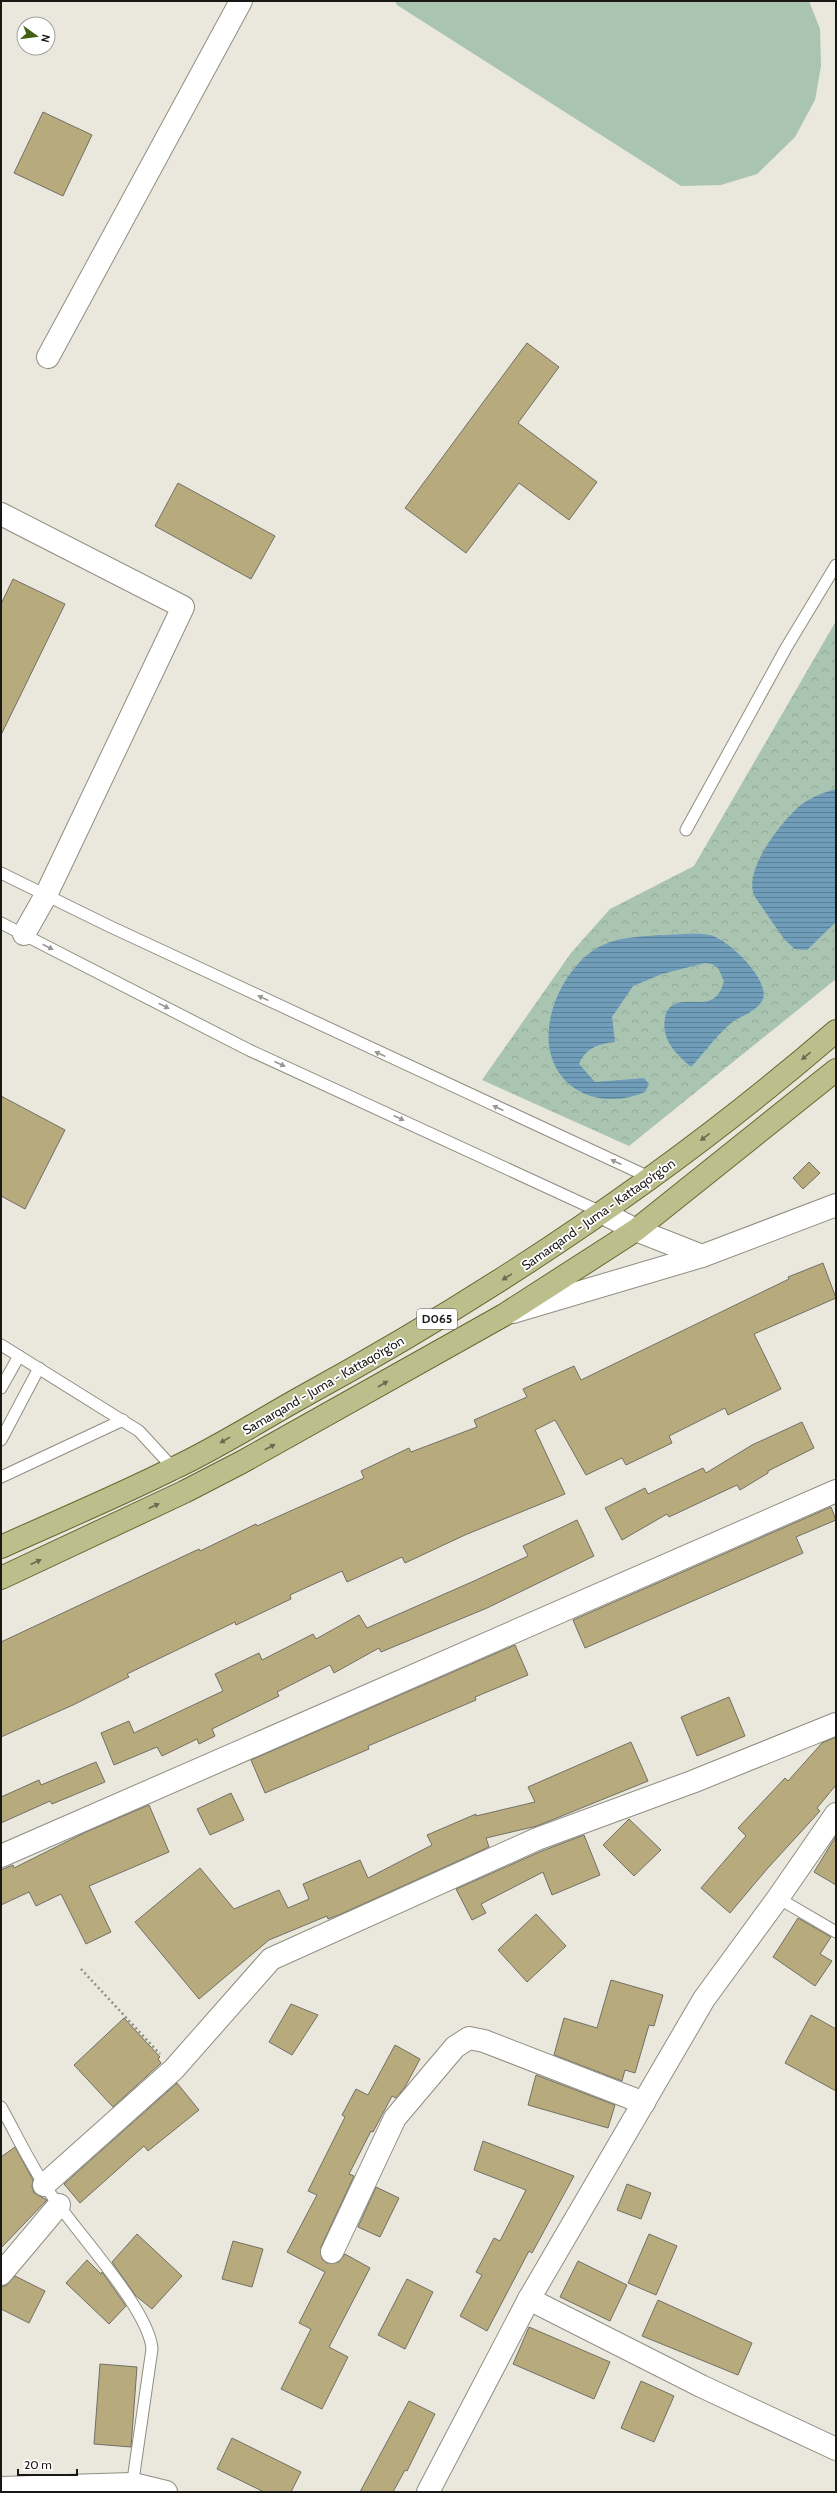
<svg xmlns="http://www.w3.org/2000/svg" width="837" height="2493" font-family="Cabin,sans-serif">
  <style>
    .park { fill: url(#park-crowns) }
    .garden { fill: #a9c4b1 }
    .water { fill: url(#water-rules) }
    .building { fill: #b7ab7d; stroke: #726f65 }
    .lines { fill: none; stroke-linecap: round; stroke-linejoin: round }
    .service-casing { stroke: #908e83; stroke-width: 13 }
    .minor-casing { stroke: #908e83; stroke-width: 24 }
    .primary-casing { stroke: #666831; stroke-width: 24 }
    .path { stroke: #8f8d85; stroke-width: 2.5; stroke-dasharray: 2 3; stroke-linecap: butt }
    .service { stroke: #fff; stroke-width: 11 }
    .minor { stroke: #fff; stroke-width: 22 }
    .primary { stroke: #bcbe8c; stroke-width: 22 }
    .oneway { fill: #989795 }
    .oneway2 { fill: #6a6b50 }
    .labels { text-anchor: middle; stroke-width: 3.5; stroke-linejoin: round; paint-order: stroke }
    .shield { fill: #fff; stroke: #5e5d5a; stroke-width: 1 }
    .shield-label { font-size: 12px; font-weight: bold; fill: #191814 }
    .street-label { font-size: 13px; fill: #191814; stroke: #fff }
  </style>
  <defs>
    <pattern id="park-crowns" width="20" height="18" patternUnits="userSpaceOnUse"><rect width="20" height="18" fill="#a9c4b1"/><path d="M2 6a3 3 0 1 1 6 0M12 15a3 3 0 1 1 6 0" fill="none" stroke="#91a897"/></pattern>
    <pattern id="water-rules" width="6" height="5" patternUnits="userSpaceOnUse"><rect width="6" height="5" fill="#709db9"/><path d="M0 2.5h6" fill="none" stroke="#5b7f95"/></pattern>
  </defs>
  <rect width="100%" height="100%" fill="#eae7dc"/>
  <!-- park -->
  <polygon class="park" points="836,621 836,979 629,1146 482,1080 571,953 610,909 694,866"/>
  <!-- garden -->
  <polygon class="garden" points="395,1 809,1 820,29 821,66 815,100 795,137 757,174 721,185 681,186 397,5"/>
  <!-- water -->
  <g class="water">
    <path d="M836,789V922L807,950L795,949L784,939L755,897C741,872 783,819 802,804C812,797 824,792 836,789Z"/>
    <path d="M658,935C673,935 696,932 710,935C728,939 773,982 762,1001C754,1014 740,1015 730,1024C716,1036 704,1053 691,1067C676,1054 661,1040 665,1018C666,1012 668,1008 673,1005C691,995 715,1015 724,981L718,968L712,964L705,963L662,974L633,986L612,1017L615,1042C598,1044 586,1048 579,1064L595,1082L644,1078L649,1084L645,1092C611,1107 568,1099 553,1061C537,1022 566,963 601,946C618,937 639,937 658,935Z"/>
  </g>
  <!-- building -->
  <g class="building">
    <polygon points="43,112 92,135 63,196 14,173"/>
    <polygon points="527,343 559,367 518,423 597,482 569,520 519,483 466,553 405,508"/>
    <polygon points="178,483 275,536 251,579 155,526"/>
    <polygon points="13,579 65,604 1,735 1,604"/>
    <polygon points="1,1096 65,1130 25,1209 1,1196"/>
    <polygon points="809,1162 820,1173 803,1189 793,1178"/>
    <polygon points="823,1263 836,1298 754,1334 781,1389 728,1415 725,1408 669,1436 672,1443 626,1465 622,1458 586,1475 555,1420 535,1430 565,1494 465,1535 405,1563 402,1557 347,1582 342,1571 290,1595 291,1599 236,1625 235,1622 127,1674 129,1677 73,1705 1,1737 1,1642 199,1549 200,1551 256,1524 257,1526 364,1478 361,1471 409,1448 411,1452 477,1427 474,1420 527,1397 523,1389 574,1366 581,1380 789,1279 788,1277"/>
    <polygon points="802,1422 814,1448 768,1471 768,1473 740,1490 737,1485 669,1517 667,1514 622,1540 605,1508 645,1488 648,1494 703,1468 706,1473 752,1445"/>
    <polygon points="831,1507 836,1520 796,1537 803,1553 585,1648 573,1620"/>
    <polygon points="577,1520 594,1556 487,1608 381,1652 379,1648 334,1673 330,1665 277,1692 279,1696 212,1729 215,1736 199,1744 197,1739 162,1756 157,1747 114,1765 101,1733 129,1721 134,1733 223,1691 215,1674 259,1653 262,1660 313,1634 316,1639 359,1615 367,1628 474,1581 528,1556 523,1546"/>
    <polygon points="515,1645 528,1675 475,1697 476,1700 368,1746 369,1749 265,1793 251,1760"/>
    <polygon points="729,1697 745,1736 697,1756 681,1717"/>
    <polygon points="836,1737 836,1785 817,1808 820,1811 767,1869 730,1913 701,1888 746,1836 738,1828 785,1778 788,1781 822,1743"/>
    <polygon points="631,1742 648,1781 537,1826 486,1838 489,1847 341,1914 328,1919 327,1916 269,1940 199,1999 135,1922 200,1868 234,1909 279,1890 288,1908 309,1899 303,1884 360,1860 368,1878 432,1845 427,1835 476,1814 476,1816 535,1802 528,1787"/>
    <polygon points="96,1762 105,1782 52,1804 50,1801 1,1823 1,1797 39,1780 41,1785"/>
    <polygon points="231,1793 244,1820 210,1835 197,1809"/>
    <polygon points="149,1805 169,1852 89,1886 111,1932 86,1944 61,1894 36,1906 29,1892 1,1905 1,1870 13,1865 14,1868 86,1832"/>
    <polygon points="629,1819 661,1850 634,1876 603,1845"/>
    <polygon points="584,1835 600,1875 552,1895 543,1872 481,1904 486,1913 472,1920 456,1889 542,1851"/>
    <polygon points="836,1836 836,1885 814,1872"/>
    <polygon points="536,1914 566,1946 527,1982 498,1950"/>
    <polygon points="798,1918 831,1937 820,1954 832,1961 815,1986 773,1957"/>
    <polygon points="611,1980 663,1995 654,2026 649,2025 635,2073 625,2070 622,2081 554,2055 564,2018 597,2028"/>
    <polygon points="291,2004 318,2015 292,2055 269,2042"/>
    <polygon points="811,2015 836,2029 836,2091 785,2063"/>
    <polygon points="124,2018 160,2057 158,2059 161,2063 113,2107 74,2065"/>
    <polygon points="395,2045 420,2059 405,2087 396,2098 392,2096 373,2132 371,2131 349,2174 354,2176 321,2247 322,2259 327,2263 339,2262 345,2254 370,2268 329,2347 348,2357 322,2409 281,2389 311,2329 299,2323 325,2272 287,2252 317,2195 308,2191 345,2117 342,2115 356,2089 368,2095"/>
    <polygon points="536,2075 615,2105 608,2128 528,2105"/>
    <polygon points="177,2083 199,2110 148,2151 144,2146 80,2203 64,2184"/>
    <polygon points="483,2141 574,2176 532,2253 529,2251 487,2331 460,2316 482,2275 476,2272 494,2238 500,2241 526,2190 474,2170"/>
    <polygon points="15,2147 33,2180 32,2187 34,2193 47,2200 1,2248 1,2157"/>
    <polygon points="627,2184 651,2193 641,2219 617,2210"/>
    <polygon points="376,2187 399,2198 380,2237 358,2227"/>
    <polygon points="137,2234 182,2276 152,2309 135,2295 112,2262"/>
    <polygon points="649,2234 677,2246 656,2295 628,2283"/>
    <polygon points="233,2241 263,2249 252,2287 222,2279"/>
    <polygon points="87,2260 101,2274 102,2272 126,2306 109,2324 66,2283"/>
    <polygon points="578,2261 627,2285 610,2321 560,2297"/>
    <polygon points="15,2276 45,2291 29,2323 1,2309 1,2286 6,2286"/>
    <polygon points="407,2279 433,2292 405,2349 378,2335"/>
    <polygon points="658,2300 752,2343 738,2375 642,2336"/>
    <polygon points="529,2327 610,2362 594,2399 513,2364"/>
    <polygon points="100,2364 137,2367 131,2447 94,2444"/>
    <polygon points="641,2381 674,2396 654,2442 621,2428"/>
    <polygon points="409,2401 435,2414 407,2471 405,2470 393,2492 360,2492"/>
    <polygon points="232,2438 301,2472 291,2492 264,2492 217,2469"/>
  </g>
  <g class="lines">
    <defs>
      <g id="service">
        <polyline points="686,830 786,648 836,565"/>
        <polyline points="1,873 109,926 651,1178"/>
        <polyline points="1,923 249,1050 603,1213"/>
        <polyline points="1,1345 139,1431 174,1469"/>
        <polyline points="1,1388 19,1356"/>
        <polyline points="1,1440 39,1368"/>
        <polyline points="1,1477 123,1420"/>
        <polyline points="778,1898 836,1932"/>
        <path d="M1,2107C15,2132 28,2160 44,2184C68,2224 149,2307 152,2349L132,2487"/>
      </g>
      <g id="minor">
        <polyline points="48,357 241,1"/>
        <polyline points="1,514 183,607 46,895 24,934"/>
        <polyline points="603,1213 636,1230 702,1256 836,1205"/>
        <polyline points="513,1312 702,1256"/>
        <polyline points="1,1856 836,1491"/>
        <polyline points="44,2185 174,2069 271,1959 537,1839 692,1782 836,1724"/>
        <polyline points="332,2252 395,2118 455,2047 469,2038 484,2041 644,2103"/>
        <polyline points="1,2274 59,2205"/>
        <polyline points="529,2299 701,2386 836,2449"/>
        <polyline points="1,2488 133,2484 166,2492"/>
        <polyline points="428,2492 529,2299 704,1999 778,1898 836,1814"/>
      </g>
      <g id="primary">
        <path d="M1,1547C58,1521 116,1497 172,1469C217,1448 259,1421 302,1397C492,1293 672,1173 836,1031"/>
        <polyline points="1,1578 184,1492 242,1462 504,1315 636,1230 836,1070"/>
      </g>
    </defs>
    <!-- service casing -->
    <use href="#service" class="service-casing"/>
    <!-- minor casing -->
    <use href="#minor" class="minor-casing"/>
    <!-- primary casing -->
    <use href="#primary" class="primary-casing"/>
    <!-- path -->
    <polyline class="path" points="81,1969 160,2054"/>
    <!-- service -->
    <use href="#service" class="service"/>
    <!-- minor -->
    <use href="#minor" class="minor"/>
    <!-- primary -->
    <use href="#primary" class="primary"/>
  </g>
  <!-- one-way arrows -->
  <defs><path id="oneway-solid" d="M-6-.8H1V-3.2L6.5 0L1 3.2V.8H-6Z"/></defs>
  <g class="oneway">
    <use href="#oneway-solid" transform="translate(48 947) rotate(27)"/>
    <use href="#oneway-solid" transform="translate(263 998) rotate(-155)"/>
    <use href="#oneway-solid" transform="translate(164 1006) rotate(27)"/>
    <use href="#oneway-solid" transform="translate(380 1054) rotate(-155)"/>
    <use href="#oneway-solid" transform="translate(280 1064) rotate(25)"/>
    <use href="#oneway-solid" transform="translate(498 1108) rotate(-155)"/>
    <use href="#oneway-solid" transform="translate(399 1118) rotate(25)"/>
    <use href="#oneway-solid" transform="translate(616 1162) rotate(-155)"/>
  </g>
  <g class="oneway2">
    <use href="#oneway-solid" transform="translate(806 1056) rotate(140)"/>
    <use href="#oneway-solid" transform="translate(705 1137) rotate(142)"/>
    <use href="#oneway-solid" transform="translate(507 1277) rotate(148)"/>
    <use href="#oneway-solid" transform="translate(383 1384) rotate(-30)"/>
    <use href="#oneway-solid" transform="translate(225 1440) rotate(151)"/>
    <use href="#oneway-solid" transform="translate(270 1447) rotate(-28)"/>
    <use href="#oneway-solid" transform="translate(154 1506) rotate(-25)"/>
    <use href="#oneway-solid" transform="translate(36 1562) rotate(-25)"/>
  </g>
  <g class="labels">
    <!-- shield labels -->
    <rect class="shield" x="417" y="1309" width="40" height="20" rx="3"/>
    <g class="shield-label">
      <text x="437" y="1323">D065</text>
    </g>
    <!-- street labels -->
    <g class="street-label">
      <text transform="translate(598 1214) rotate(-35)" y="5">Samarqand - Juma - Kattaqo‘rg‘on</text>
      <text transform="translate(323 1385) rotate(-30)" y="5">Samarqand - Juma - Kattaqo‘rg‘on</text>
    </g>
  </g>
  <!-- border -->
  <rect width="837" height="2493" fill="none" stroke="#191814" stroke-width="4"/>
  <!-- north arrow -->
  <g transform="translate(36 36) rotate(104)"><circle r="19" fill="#ffffff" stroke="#a3a3a1"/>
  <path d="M0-3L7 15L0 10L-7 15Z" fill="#436012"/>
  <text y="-6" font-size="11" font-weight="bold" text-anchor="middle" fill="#191814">N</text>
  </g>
  <!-- scale -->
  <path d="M18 2469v6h59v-6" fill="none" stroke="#191814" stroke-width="2"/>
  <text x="24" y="2469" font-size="12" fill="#191814" stroke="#ffffff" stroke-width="3" paint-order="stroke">20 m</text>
</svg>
